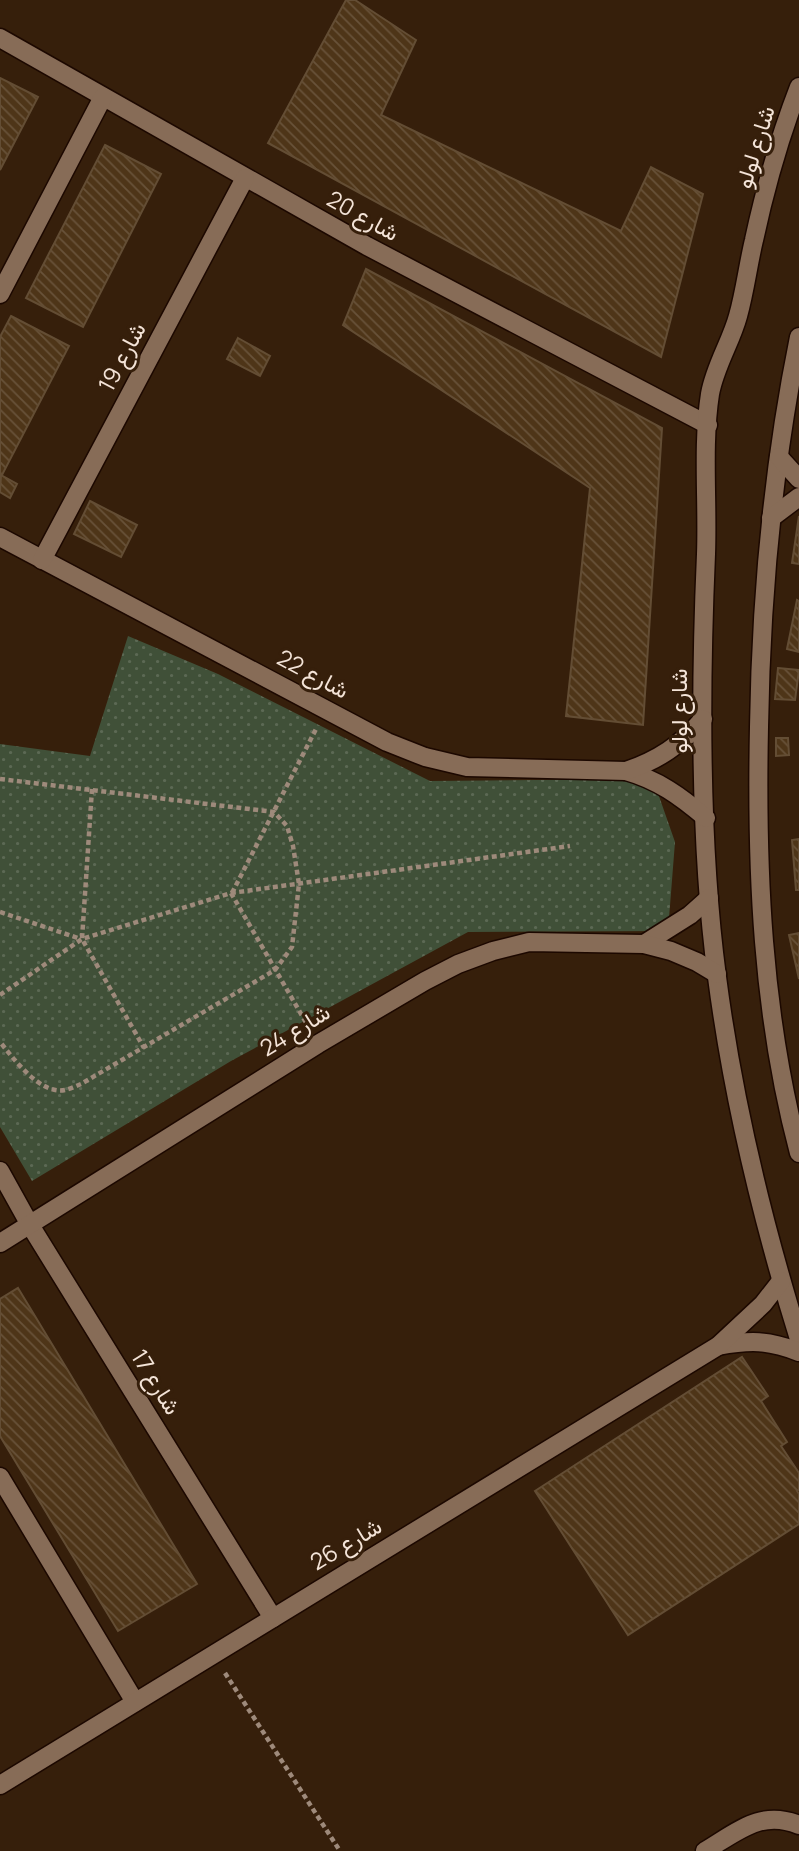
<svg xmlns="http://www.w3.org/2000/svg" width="799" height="1851" font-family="Manrope,Vazirmatn,sans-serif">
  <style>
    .park { fill: url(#park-dots) }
    .building { fill: url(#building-back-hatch); stroke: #634d34; stroke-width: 2 }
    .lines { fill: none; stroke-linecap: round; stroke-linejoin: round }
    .minor-casing { stroke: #1c0800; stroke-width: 21 }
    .path { stroke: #9e8a7b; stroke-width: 4.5; stroke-dasharray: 5 3.5; stroke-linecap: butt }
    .minor { stroke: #876c57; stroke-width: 18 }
    .labels { text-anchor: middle; stroke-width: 6; stroke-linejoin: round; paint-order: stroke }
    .street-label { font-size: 23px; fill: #f4e4d8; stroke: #361f0b }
  </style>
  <defs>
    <pattern id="park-dots" width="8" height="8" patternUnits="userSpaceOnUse" patternTransform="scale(1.75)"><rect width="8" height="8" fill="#405038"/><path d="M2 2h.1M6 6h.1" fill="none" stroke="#5c6954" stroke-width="1.8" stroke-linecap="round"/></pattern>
    <pattern id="building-back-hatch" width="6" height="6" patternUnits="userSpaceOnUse" patternTransform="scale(1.75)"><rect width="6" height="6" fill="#4e3518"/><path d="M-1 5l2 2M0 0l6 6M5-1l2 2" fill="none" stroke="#685239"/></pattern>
  </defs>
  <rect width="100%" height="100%" fill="#361f0b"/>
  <!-- park -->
  <polygon class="park" points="128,636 218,674 430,781 653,779 675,842 668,931 468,932 231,1061 32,1181 0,1127 0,744 90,756"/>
  <!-- building -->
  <g class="building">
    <polygon points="346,0 355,0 416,40 381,115 621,231 651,167 703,194 661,357 268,143"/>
    <polygon points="0,78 38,97 0,170"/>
    <polygon points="105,145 161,174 83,327 26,298"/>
    <polygon points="366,269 662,428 643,725 566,716 590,488 343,325"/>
    <polygon points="11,316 69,346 2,475 0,474 0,337"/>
    <polygon points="238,338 270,356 260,376 227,359"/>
    <polygon points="1,475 17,484 10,498 0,492"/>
    <polygon points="90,501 137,525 121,557 74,534"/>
    <polygon points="799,516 799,564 792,563"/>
    <polygon points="797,600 799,601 799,652 787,649"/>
    <polygon points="778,668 799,670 795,700 775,699"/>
    <polygon points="776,738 788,738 789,755 776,756"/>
    <polygon points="799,839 799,890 796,890 792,840"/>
    <polygon points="799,933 799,979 789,935"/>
    <polygon points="18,1288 197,1584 118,1631 0,1436 0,1299"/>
    <polygon points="742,1357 768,1396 761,1401 787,1442 781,1446 799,1473 799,1490 797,1491 799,1494 799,1524 628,1635 535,1491"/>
  </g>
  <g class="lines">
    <defs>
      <g id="minor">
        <polyline points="0,38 367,246 708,425"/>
        <path d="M799,87C780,136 765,189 754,240C748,265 745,291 738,316C731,342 715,366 710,394C702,446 708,501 706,554C700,691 699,841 717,977C733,1100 762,1220 799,1339"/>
        <polyline points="0,294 103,97"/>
        <path d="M799,337C773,465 761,596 759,727C756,870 762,1014 799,1153"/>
        <polyline points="779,457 799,479"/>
        <polyline points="771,518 799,497"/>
        <path d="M0,537L387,742L425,757L467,767L626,771C658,780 680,796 706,818"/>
        <polyline points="42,560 245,178"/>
        <path d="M626,771C658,760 681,745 703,719"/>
        <polyline points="644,944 690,915 709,898"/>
        <polyline points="0,1171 30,1225 273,1618"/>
        <polyline points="0,1243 318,1044 425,981 458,964 493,951 529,942 644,944 671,951 697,962 717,974"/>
        <path d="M718,1346C750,1340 768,1340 799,1352"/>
        <polyline points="0,1477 135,1702"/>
        <polyline points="0,1785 718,1346 763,1304 781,1281"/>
        <path d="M705,1851C737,1832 761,1809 799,1825"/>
      </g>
    </defs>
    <!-- minor casing -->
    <use href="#minor" class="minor-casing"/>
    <!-- path -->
    <g class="path">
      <path d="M0,779L274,812L287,826L293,846L299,884L292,947L275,970L81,1084C76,1086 70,1089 65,1090C40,1095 14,1059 0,1042"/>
      <polyline points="92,789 82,939 144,1048"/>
      <polyline points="231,893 308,1026"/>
      <polyline points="232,893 316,729"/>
      <polyline points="0,912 81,939"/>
      <polyline points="0,995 82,939 231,893 570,846"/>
      <polyline points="225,1673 340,1851"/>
    </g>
    <!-- minor -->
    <use href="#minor" class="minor"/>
  </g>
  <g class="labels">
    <!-- street labels -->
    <g class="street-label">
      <text transform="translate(755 147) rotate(-73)" y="8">شارع لولو</text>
      <text transform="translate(363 216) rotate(29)" y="8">شارع 20</text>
      <text transform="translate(122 357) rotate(-62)" y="8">شارع 19</text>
      <text transform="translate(313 674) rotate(28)" y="8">شارع 22</text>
      <text transform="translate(679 711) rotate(-90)" y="8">شارع لولو</text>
      <text transform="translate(295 1030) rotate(-32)" y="8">شارع 24</text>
      <text transform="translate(156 1382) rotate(58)" y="8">شارع 17</text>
      <text transform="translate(346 1544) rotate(-31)" y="8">شارع 26</text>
    </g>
  </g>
</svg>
